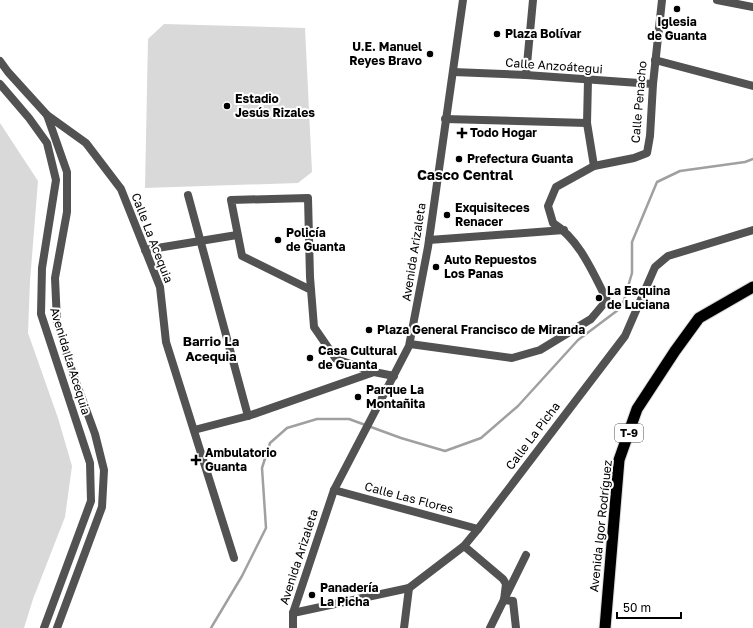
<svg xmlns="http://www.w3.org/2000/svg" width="753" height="628" font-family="'Golos Text',sans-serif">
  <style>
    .green { fill: #d9d9d9 }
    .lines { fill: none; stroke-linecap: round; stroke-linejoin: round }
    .stream { stroke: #a0a0a0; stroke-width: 2.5 }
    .trunk-casing { stroke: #dbdbdb; stroke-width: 13 }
    .minor { stroke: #525252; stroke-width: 8 }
    .trunk { stroke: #000; stroke-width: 11 }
    .poi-dot { fill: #000; stroke: #fff; stroke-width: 1.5 }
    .labels { text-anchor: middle; stroke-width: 4; stroke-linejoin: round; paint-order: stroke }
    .shield { fill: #fff; stroke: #4c4c4c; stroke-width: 1 }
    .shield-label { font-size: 11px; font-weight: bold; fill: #000 }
    .poi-label { font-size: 12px; font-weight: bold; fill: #000; stroke: #fff; text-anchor: start }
    .street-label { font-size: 12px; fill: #000; stroke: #fff }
    .neighbourhood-label { font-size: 13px; font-weight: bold; fill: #000; stroke: #fff }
    .quarter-label { font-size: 14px; font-weight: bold; fill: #000; stroke: #fff }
  </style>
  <rect width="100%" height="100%" fill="#fff"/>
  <!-- green -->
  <g class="green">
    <polygon points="164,24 305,28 312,172 298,183 145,188 148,39"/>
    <polygon points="0,123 38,181 30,281 28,333 58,418 72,466 65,517 33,599 24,628 0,628"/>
  </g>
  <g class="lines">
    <!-- stream -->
    <polyline class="stream" points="211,628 242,576 266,528 262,468 270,443 287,428 317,419 349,419 401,438 445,451 481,438 518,406 578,340 622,307 632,273 632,242 657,182 680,171 745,162 753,159"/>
    <defs>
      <polyline id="trunk" points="605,628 619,460 637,409 675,351 699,318 753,287"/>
    </defs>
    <!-- trunk casing -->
    <use href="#trunk" class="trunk-casing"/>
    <!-- minor -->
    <g class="minor">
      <polyline points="717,0 753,7"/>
      <polyline points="655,60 753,86"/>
      <polyline points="0,61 8,72 47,115 86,143 121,189 160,287 166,342 234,558"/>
      <polyline points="453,72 526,75 653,84"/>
      <polyline points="526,75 533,0"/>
      <polyline points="588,80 587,123 594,166"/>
      <polyline points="0,84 29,118 47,143 56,180 42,268 41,314 90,463 91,501 44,628"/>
      <polyline points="47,115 67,172 67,212 55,278 57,322 72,371 95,434 104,470 102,507 57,628"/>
      <polyline points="445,119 587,123"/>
      <polyline points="188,195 248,416"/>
      <polyline points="429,240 564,230"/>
      <polyline points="145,250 237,235"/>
      <polyline points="311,290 242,256 231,200 308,198 310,277 314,327 336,359 374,372"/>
      <path d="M410,344L512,358L540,350L591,319L607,300C593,273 580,240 553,223L548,206L556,187L594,166L634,158L647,153L650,136L653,84L662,0"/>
      <polyline points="194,430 248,416 374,372 394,376"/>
      <polyline points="334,490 478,529"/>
      <polyline points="464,546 503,579 506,584 504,600 513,601 516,628"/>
      <polyline points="293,613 409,588 464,546 478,529 625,336 655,267 668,256 753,230"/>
      <polyline points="293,628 293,613 334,490 409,346 428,247 463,0"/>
      <polyline points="404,628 409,588"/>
      <polyline points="490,628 526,555"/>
    </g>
    <!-- trunk -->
    <use href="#trunk" class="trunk"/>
  </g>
  <!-- markers -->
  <g class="poi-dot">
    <circle cx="677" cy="9" r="4"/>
    <circle cx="497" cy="34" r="4"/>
    <circle cx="430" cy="54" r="4"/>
    <circle cx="227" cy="106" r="4"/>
    <path d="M460 127h4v4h4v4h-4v4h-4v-4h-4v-4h4z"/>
    <circle cx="459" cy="159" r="4"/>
    <circle cx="447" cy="215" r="4"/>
    <circle cx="278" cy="240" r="4"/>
    <circle cx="436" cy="267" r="4"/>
    <circle cx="599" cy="298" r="4"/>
    <circle cx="369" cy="330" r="4"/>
    <circle cx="310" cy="358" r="4"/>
    <circle cx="358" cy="397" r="4"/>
    <path d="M194 454h4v4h4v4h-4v4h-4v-4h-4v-4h4z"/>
    <circle cx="312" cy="595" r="4"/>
  </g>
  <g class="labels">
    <!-- shield labels -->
    <rect class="shield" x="615" y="424" width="28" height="18" rx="3"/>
    <g class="shield-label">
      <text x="629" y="437">T-9</text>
    </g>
    <!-- poi labels -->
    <g class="poi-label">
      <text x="677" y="26" text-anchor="middle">Iglesia<tspan x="677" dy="14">de Guanta</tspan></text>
      <text x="505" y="38">Plaza Bolívar</text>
      <text x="422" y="51" text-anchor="end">U.E. Manuel<tspan x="422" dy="14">Reyes Bravo</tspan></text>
      <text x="235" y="103">Estadio<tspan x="235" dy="14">Jesús Rizales</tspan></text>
      <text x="470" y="137">Todo Hogar</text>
      <text x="467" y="163">Prefectura Guanta</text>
      <text x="455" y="212">Exquisiteces<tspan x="455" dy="14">Renacer</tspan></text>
      <text x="286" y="237">Policía<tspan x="286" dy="14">de Guanta</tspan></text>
      <text x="444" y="264">Auto Repuestos<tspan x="444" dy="14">Los Panas</tspan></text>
      <text x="607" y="295">La Esquina<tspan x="607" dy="14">de Luciana</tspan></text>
      <text x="377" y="334">Plaza General Francisco de Miranda</text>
      <text x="318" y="355">Casa Cultural<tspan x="318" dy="14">de Guanta</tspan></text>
      <text x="366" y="394">Parque La<tspan x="366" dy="14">Montañita</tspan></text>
      <text x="205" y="457">Ambulatorio<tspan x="205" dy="14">Guanta</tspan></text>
      <text x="320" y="592">Panadería<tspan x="320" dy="14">La Picha</tspan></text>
    </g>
    <!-- street labels -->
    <g class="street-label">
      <text transform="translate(554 66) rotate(4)" y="4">Calle Anzoátegui</text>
      <text transform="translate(639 102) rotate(-85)" y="4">Calle Penacho</text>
      <text transform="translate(152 238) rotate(69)" y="4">Calle La Acequia</text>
      <text transform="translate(414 252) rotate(-81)" y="4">Avenida Arizaleta</text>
      <text transform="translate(70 361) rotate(73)" y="4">Avenida La Acequia</text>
      <text transform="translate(533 436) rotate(-53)" y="4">Calle La Picha</text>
      <text transform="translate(409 498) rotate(15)" y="4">Calle Las Flores</text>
      <text transform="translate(601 526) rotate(-84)" y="4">Avenida Igor Rodríguez</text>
      <text transform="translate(299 557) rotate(-72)" y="4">Avenida Arizaleta</text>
    </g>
    <!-- neighbourhood labels -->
    <g class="neighbourhood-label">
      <text x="211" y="346">Barrio La<tspan x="211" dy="15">Acequia</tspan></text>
    </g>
    <!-- quarter labels -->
    <g class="quarter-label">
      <text x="465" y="180">Casco Central</text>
    </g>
  </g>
  <!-- scale -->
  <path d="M617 612v6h64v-6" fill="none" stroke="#000000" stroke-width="2"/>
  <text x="623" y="612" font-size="12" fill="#000000" stroke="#ffffff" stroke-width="3" paint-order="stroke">50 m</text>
</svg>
